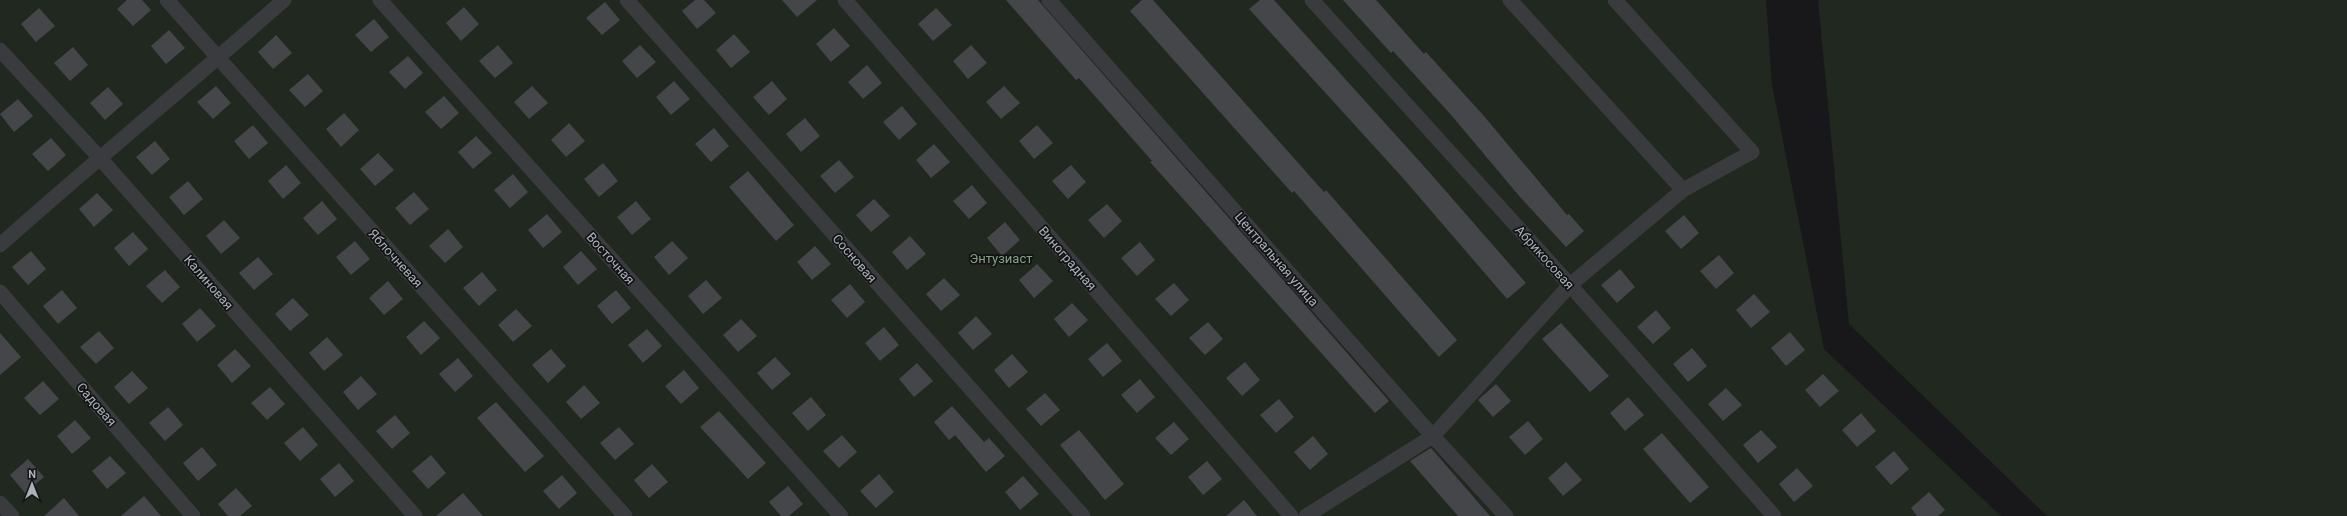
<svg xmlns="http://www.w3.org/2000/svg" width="2347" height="516" font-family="Roboto,sans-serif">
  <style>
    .green { fill: #202820 }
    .building { fill: #45464a }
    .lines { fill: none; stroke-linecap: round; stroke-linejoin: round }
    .minor { stroke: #393b3e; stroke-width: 15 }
    .labels { text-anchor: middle; stroke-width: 3.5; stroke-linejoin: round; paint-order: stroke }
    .street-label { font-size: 13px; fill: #abb1b9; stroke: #131315 }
    .park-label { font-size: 13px; fill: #85a284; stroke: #131315 }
  </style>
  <rect width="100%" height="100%" fill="#18181a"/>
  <!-- green -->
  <g class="green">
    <polygon points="0,0 1766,0 1772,85 1824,349 2001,516 0,516"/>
    <polygon points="1818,0 2347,0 2347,516 2047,516 1849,324"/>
  </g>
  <!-- building -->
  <g class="building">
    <polygon points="127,0 142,0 151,10 133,26 117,9"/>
    <polygon points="695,0 704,0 716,13 697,29 682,11"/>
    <polygon points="782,0 817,0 797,17"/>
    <polygon points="1006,0 1038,0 1389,401 1375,413 1150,162 1152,161 1079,78 1076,80"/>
    <polygon points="1142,0 1153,0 1324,192 1326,190 1457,340 1439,357 1294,191 1292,193 1130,11"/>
    <polygon points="1260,0 1274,0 1430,173 1526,283 1507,299 1402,177 1249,9"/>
    <polygon points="1343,0 1376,0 1424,54 1426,52 1483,115 1567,215 1569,214 1584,231 1566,247 1520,197 1452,116 1393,51 1391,53"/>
    <polygon points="605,2 620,20 602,35 586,18"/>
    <polygon points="464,7 479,24 461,41 446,23"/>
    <polygon points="39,8 55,26 36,42 21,24"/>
    <polygon points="936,8 952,25 933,41 918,24"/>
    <polygon points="374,19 389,37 371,52 355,35"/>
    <polygon points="834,28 850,46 831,62 816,44"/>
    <polygon points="169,30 185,48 166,64 151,46"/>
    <polygon points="734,34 750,52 731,68 716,50"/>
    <polygon points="276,35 292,53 273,69 258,52"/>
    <polygon points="498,45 513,63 495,78 479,61"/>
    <polygon points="640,45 656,62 637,78 622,61"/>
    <polygon points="971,45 987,63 968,79 953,61"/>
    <polygon points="73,47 88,65 70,81 54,63"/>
    <polygon points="408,56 423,73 405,89 389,72"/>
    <polygon points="867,65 882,83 863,99 848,82"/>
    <polygon points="308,74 323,91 305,107 289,90"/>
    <polygon points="674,81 690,99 671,115 656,97"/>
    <polygon points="772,81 787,99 769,115 753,97"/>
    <polygon points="216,86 231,103 213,119 197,102"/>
    <polygon points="532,86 548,103 529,119 514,102"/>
    <polygon points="1004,86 1020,103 1001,119 986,102"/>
    <polygon points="108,87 123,104 105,120 90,103"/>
    <polygon points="444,96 459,113 441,129 425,112"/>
    <polygon points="18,99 33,116 14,132 0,114"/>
    <polygon points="902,106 917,124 899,140 883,122"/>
    <polygon points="344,113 359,130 341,147 326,129"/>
    <polygon points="805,118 820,136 801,152 786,134"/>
    <polygon points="569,123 585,141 566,157 551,140"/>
    <polygon points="253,125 268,143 249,159 234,141"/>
    <polygon points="1037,125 1053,143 1034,159 1019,141"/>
    <polygon points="714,128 729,146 711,162 695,144"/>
    <polygon points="476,136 492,153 473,169 458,152"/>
    <polygon points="51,138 66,155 48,171 32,154"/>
    <polygon points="155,141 170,159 152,175 136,157"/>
    <polygon points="934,144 950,162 931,178 916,160"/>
    <polygon points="378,153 394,170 375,186 360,169"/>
    <polygon points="839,160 854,177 835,193 820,176"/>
    <polygon points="603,163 618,181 599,197 584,179"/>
    <polygon points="286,165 301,183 283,199 268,181"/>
    <polygon points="1071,165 1086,182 1068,199 1052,181"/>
    <polygon points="748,171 794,225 776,241 729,187"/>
    <polygon points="513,174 528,192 510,208 494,190"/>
    <polygon points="188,181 203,199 184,215 169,197"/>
    <polygon points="972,185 987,203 969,219 953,201"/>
    <polygon points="414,192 429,209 410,225 395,208"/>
    <polygon points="97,193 113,210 94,227 79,209"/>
    <polygon points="874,199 890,216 871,232 856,215"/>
    <polygon points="322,201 337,219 318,235 303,218"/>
    <polygon points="636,201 651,219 632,235 617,217"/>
    <polygon points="1107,204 1122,221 1104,238 1088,220"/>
    <polygon points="547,214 562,232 543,248 528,230"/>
    <polygon points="1684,215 1699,233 1681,249 1665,231"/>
    <polygon points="224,220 240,238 221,254 206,236"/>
    <polygon points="1005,222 1020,240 1002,256 987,238"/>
    <polygon points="448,229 463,247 445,263 429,246"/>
    <polygon points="133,232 148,249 129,266 114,248"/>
    <polygon points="910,236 926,254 907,270 892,252"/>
    <polygon points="355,241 370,259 351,275 336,257"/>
    <polygon points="672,241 688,258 669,275 654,257"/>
    <polygon points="1140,242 1155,260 1137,276 1121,258"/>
    <polygon points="815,246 831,264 812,280 797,262"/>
    <polygon points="31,251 46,269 28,285 12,267"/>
    <polygon points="581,251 597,269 578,285 563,267"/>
    <polygon points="1719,255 1734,273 1716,289 1700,271"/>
    <polygon points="258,257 273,274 254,290 239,273"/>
    <polygon points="1037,264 1053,281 1034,298 1019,280"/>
    <polygon points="1620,269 1635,287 1617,303 1601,285"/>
    <polygon points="165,270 180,287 162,303 146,286"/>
    <polygon points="482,272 497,290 479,306 463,288"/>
    <polygon points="944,278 960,295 941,311 926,294"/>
    <polygon points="706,280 722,298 703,314 688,296"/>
    <polygon points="388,281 403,299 384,315 369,298"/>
    <polygon points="1174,283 1189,300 1171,316 1155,299"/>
    <polygon points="850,284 865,302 847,318 831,300"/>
    <polygon points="62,290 77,308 58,324 43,306"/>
    <polygon points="616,290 631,308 612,324 597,306"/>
    <polygon points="1754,294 1770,312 1751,328 1736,310"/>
    <polygon points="293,298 309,315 290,331 275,314"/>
    <polygon points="1072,303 1088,320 1069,337 1054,319"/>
    <polygon points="200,308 216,326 197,342 182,324"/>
    <polygon points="516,309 532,326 513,342 498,325"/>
    <polygon points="1656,310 1671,328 1653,344 1637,327"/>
    <polygon points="976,316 992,334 973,350 958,333"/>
    <polygon points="741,319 757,336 738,352 723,335"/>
    <polygon points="424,321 440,338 421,355 406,337"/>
    <polygon points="1208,322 1223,339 1205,355 1189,338"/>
    <polygon points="1561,323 1609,376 1590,392 1542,339"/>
    <polygon points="884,327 899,345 880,361 865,343"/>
    <polygon points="647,329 662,346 643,363 628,345"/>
    <polygon points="99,331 114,348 96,364 80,347"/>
    <polygon points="1790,332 1805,350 1786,366 1771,348"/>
    <polygon points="0,333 21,357 0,375"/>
    <polygon points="327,337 343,355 324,371 309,353"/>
    <polygon points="1107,343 1122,361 1103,377 1088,359"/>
    <polygon points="1692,348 1707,366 1688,382 1673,364"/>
    <polygon points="235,349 251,366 232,383 217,365"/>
    <polygon points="551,349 566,366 548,383 532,365"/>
    <polygon points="1012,354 1028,372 1009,388 994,370"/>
    <polygon points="775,357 791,374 772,390 757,373"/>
    <polygon points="458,358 473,376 455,392 439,374"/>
    <polygon points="1245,362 1260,380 1242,396 1226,378"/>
    <polygon points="917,363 933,381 914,397 899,379"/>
    <polygon points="684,370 699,388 681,404 665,386"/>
    <polygon points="132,371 148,388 129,404 114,387"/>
    <polygon points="1823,374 1839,391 1820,407 1805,390"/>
    <polygon points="361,376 377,394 358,410 343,392"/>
    <polygon points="1140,379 1155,397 1137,413 1121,395"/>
    <polygon points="43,381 59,399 40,415 24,398"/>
    <polygon points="1496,384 1511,401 1493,417 1478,400"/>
    <polygon points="584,385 600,403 581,419 566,402"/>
    <polygon points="270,387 285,404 267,420 251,403"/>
    <polygon points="1726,388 1742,405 1723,421 1708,404"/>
    <polygon points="1045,393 1060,410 1041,426 1026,409"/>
    <polygon points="811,397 826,415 808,431 792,413"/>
    <polygon points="1628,397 1644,415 1625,431 1610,413"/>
    <polygon points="1279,399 1294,417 1276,433 1260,415"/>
    <polygon points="496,402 544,456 525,472 477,418"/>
    <polygon points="952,406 984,442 989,438 1005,456 986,472 955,435 949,440 934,422"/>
    <polygon points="168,407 183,425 165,441 149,423"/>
    <polygon points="719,411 766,463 748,479 700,427"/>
    <polygon points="1861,413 1876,431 1857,447 1842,430"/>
    <polygon points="395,415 410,433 392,449 376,431"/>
    <polygon points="75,420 91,438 72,454 57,436"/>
    <polygon points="1528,421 1543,439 1525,455 1509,437"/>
    <polygon points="1174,422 1189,439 1171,455 1155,438"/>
    <polygon points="303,427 318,445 300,461 284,443"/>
    <polygon points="619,427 634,444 615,460 600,443"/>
    <polygon points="1079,430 1124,484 1105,500 1060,445"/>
    <polygon points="1761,430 1777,447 1758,463 1743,445"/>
    <polygon points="1662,433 1709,487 1690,503 1643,449"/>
    <polygon points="842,435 857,452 839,468 823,451"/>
    <polygon points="1313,436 1328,454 1310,470 1294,452"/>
    <polygon points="202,447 217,465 198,481 183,463"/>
    <polygon points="1431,448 1457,478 1490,516 1458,516 1410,461"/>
    <polygon points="1894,451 1909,469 1891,485 1875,467"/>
    <polygon points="431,455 446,473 428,489 412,471"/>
    <polygon points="110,456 126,473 107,489 92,471"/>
    <polygon points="28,459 44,477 25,493 10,475"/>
    <polygon points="1207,461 1222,479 1203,495 1188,477"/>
    <polygon points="1566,462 1582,480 1563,496 1548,478"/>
    <polygon points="339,463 354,481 335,497 320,479"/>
    <polygon points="652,464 668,482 649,498 634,480"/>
    <polygon points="1797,468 1813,486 1794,502 1779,484"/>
    <polygon points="879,474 894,492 876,508 860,491"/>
    <polygon points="562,475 577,493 559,509 543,491"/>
    <polygon points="1023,476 1039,494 1020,510 1005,492"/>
    <polygon points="788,486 803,504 789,516 781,516 769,502"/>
    <polygon points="236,488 252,506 240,516 228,516 218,504"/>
    <polygon points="1929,492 1945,510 1938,516 1917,516 1911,508"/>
    <polygon points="463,493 483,516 436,516"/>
    <polygon points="144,496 161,516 121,516"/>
    <polygon points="64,498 79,516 44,516"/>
    <polygon points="1244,500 1257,516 1226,516"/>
  </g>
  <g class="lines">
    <!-- minor -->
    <g class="minor">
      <polyline points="167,0 625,516"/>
      <polyline points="380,0 841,516"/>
      <polyline points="627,0 1083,516"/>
      <polyline points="845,0 1291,516"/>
      <polyline points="1049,0 1421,423 1506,516"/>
      <polyline points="1312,0 1570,285 1774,516"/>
      <polyline points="1510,0 1683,190"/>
      <polyline points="0,50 99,157 415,516"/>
      <path d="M0,245C93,162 190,83 284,0"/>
      <polyline points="0,292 193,516"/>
      <polyline points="0,503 12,516"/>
      <polyline points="1306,516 1433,436 1570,285 1683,190 1752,152 1615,0"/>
    </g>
  </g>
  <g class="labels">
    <!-- street labels -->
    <g class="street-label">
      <text transform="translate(1545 257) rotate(48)" y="5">Абрикосовая</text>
      <text transform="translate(396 258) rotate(48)" y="5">Яблочневая</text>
      <text transform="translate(611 258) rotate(48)" y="5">Восточная</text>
      <text transform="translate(855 258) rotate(49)" y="5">Сосновая</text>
      <text transform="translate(1068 258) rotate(49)" y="5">Виноградная</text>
      <text transform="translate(1277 259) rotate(49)" y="5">Центральная улица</text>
      <text transform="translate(209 282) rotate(49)" y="5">Калиновая</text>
      <text transform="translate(97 404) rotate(49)" y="5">Садовая</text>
    </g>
    <!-- park labels -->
    <g class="park-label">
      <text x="1001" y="263">Энтузиаст</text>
    </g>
  </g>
  <!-- north arrow -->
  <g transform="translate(32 484)" stroke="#131315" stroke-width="3" paint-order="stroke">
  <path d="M0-3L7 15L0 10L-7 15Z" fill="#abb1b9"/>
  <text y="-6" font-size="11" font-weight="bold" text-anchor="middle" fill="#abb1b9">N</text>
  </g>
</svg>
